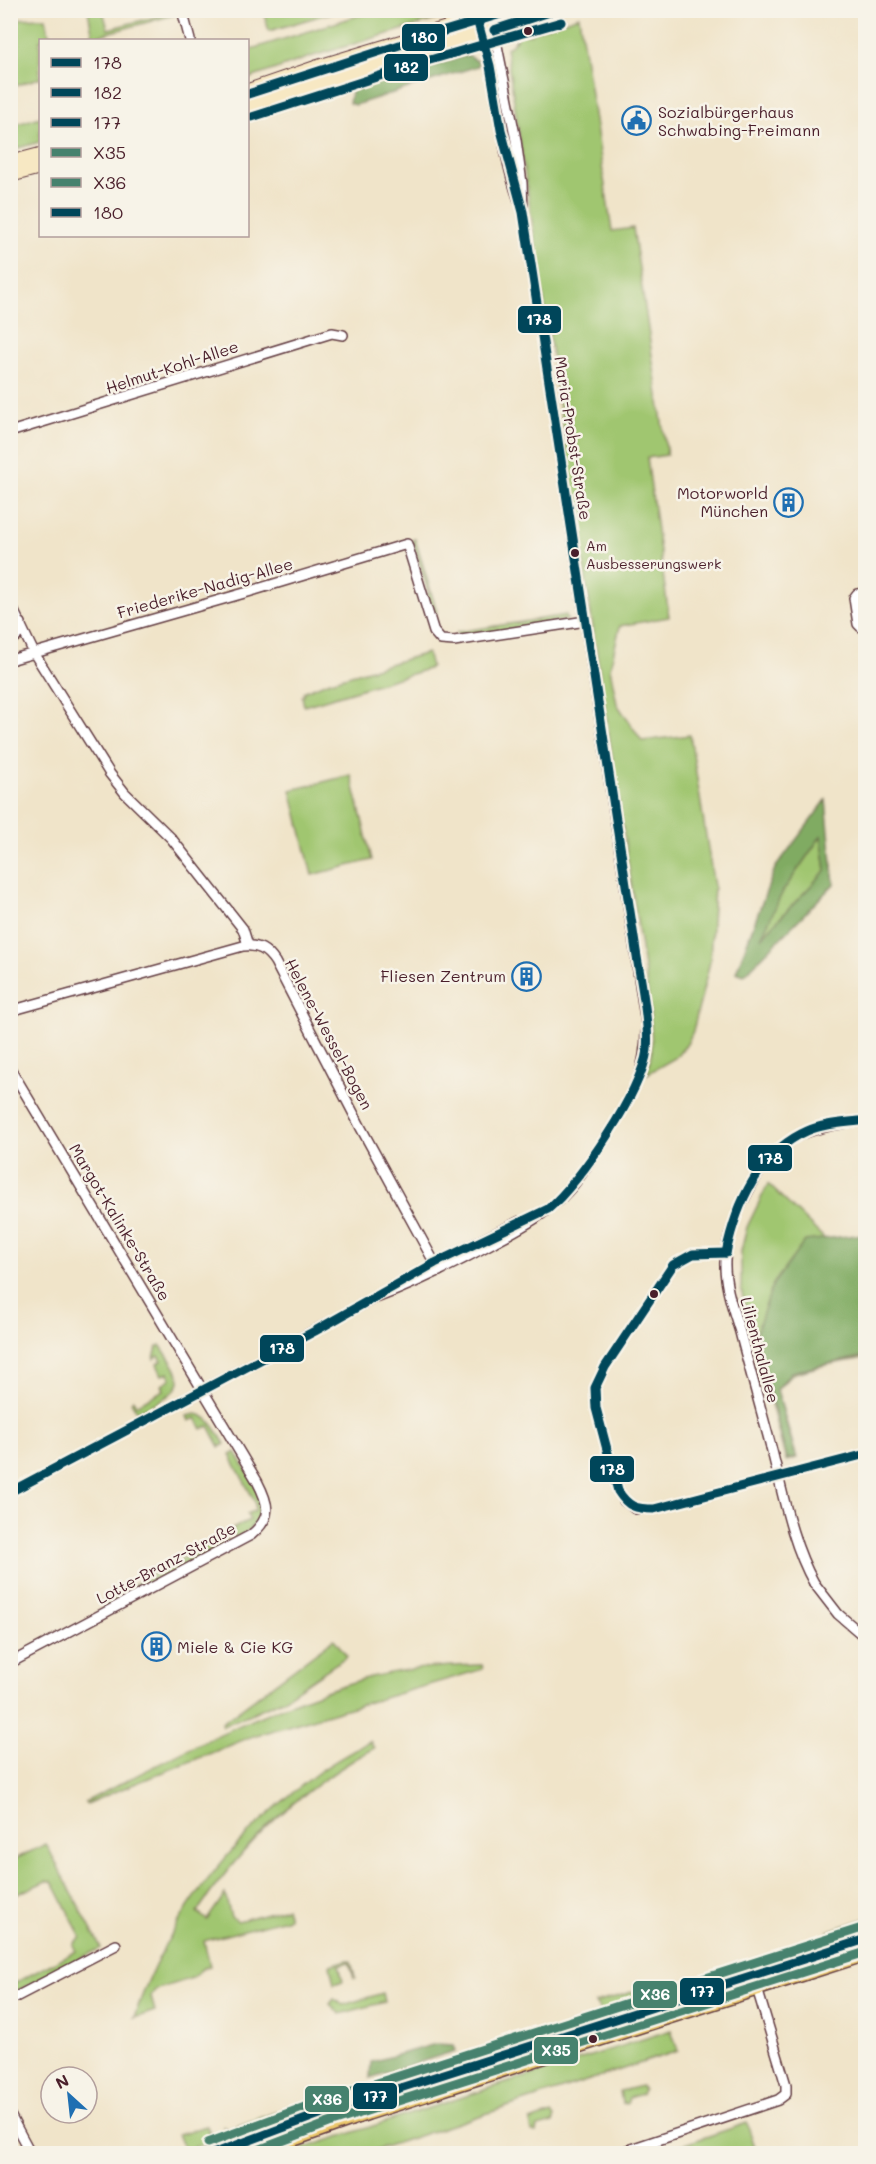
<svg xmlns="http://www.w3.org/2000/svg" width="876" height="2164" font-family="Mali,sans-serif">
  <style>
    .green { fill: #a0c670; stroke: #75724e; stroke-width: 1.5 }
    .forest { fill: #80ab62; stroke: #656546; stroke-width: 1.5; fill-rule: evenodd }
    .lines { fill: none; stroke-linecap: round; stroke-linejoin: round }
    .minor-casing { stroke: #633d43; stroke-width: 12 }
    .secondary-casing { stroke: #633d43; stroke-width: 16 }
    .primary-casing { stroke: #633d43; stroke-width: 18 }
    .minor { stroke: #fff; stroke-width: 9 }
    .secondary { stroke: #f7e8c3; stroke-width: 14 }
    .primary { stroke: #ebc669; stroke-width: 15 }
    .minor-bridge-casing { stroke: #633d43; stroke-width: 12; stroke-linecap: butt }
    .minor-bridge { stroke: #fff; stroke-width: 9 }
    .bus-1-casing { stroke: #f7f3e8; stroke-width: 14 }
    .bus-2-casing { stroke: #f7f3e8; stroke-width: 14 }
    .bus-3-casing { stroke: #f7f3e8; stroke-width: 14 }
    .bus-4-casing { stroke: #f7f3e8; stroke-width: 14 }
    .bus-5-casing { stroke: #f7f3e8; stroke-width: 14 }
    .bus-6-casing { stroke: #f7f3e8; stroke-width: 14 }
    .bus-1 { stroke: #00465a; stroke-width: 9 }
    .bus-2 { stroke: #00465a; stroke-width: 9 }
    .bus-3 { stroke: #00465a; stroke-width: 9 }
    .bus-4 { stroke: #46826e; stroke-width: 9 }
    .bus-5 { stroke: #46826e; stroke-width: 9 }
    .bus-6 { stroke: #00465a; stroke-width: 9 }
    .bus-dot { fill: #4a1f2b; stroke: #f7f3e8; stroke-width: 2 }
    .labels { text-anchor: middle; stroke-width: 5; stroke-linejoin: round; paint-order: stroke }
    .bus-label { font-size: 14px; fill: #4a1f2b; stroke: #f7f3e8; text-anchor: start }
    .poi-label { font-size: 16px; fill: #4a1f2b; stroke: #f7f3e8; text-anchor: start }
    .street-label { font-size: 16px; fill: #4a1f2b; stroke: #f7f3e8 }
    .line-badge { stroke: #f7f3e8; stroke-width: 2 }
    .badge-label { font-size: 16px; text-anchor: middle; font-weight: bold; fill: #fff }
  </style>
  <rect width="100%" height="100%" fill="#f7f3e8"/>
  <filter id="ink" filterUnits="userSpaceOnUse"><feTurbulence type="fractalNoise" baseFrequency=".0167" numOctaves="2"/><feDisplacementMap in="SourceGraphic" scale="12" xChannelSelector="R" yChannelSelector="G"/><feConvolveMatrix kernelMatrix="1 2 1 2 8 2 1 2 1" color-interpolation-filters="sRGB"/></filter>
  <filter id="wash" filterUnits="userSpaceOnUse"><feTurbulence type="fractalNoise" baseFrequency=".008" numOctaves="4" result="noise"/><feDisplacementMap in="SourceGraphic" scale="24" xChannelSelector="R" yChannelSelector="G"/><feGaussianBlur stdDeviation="1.35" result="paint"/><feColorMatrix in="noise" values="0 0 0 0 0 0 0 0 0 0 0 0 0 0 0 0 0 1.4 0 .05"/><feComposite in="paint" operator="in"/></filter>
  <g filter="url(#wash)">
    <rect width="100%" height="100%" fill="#f0e4c9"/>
    <!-- green -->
    <g class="green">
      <polygon points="88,11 103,11 108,29 170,13 173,12 174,15 93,37"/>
      <polygon points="263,11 263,10 337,11 269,31"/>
      <polygon points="373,11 458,11 455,14 310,57 248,79 248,50"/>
      <polygon points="579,16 612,231 633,228 667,455 647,458 669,617 620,626 610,668 617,704 642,741 690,735 714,886 710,962 693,1031 687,1044 675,1058 647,1074 652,1051 650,1008 506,48 511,46 519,35 531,34 531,32"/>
      <polygon points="46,18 50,40 40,40 40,78 11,87 11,19"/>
      <polygon points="40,117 40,142 11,150 11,126"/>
      <polygon points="415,539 437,612 432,614 426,595 429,594 412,540"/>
      <polygon points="566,615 567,620 458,637 457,632"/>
      <polygon points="427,653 431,666 428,669 304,706 302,696 304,695 303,692 327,682"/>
      <polygon points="351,775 372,860 312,875 291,790"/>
      <polygon points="821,836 826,870 759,940 783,891"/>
      <polygon points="768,1184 826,1240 865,1234 865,1358 825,1365 792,1374 777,1390 797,1458 786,1461 741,1290 741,1251 747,1227"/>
      <path d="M160,1345C166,1354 177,1367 179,1378C182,1394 148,1406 137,1412L131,1402L133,1399L136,1405L164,1390L162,1385L171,1378L168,1373L162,1375L157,1364L162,1361L159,1356L154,1359L157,1347Z"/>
      <path d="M196,1414C211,1416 217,1432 225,1444L220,1447L209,1426L202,1429L196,1418L189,1421L187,1416Z"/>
      <path d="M236,1452C255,1486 280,1512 236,1539L230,1530L250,1520L247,1514L255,1510V1502L230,1455Z"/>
      <polygon points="225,1536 229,1543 112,1605 106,1606 104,1600"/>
      <polygon points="334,1639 347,1656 282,1700 223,1726 222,1723"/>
      <path d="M482,1665L483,1669L250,1737C196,1760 141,1780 86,1804L85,1802C174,1756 264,1708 360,1680C400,1668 442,1666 482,1665Z"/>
      <path d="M370,1741L374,1748C298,1791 246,1840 197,1912L207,1920L225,1894L231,1917L238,1921L286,1908L289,1918L204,1941L210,1966L203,1968L192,1978L155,1990L151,1997L155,2011L134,2018C168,1917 230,1839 315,1775C332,1762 352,1752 370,1741Z"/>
      <polygon points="46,1844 101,1948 11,1994 11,1985 76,1951 73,1945 76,1941 81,1937 52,1881 46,1881 11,1897 11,1861"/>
      <polygon points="865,1919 865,1927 831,1938 828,1931"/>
      <polygon points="348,1960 351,1961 355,1978 354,1978 349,1962 339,1965 343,1981 334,1984 330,1965"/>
      <polygon points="663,1983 665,1990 601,2012 595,2003"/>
      <polygon points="383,1993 385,2002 340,2014 330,2004 334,1999 343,2005"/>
      <polygon points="671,2030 678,2051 366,2153 295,2154 295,2151"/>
      <polygon points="641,2086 644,2090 642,2094 629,2098 627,2104 622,2103 620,2091"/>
      <polygon points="324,2095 325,2098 226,2134 223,2126 226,2130"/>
      <polygon points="552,2114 555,2117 553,2123 538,2127 536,2133 532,2132 530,2121"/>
      <polygon points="747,2123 757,2153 678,2153 676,2147"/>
      <polygon points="207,2126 212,2140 185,2151 178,2134"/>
    </g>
    <!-- forest -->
    <g class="forest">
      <polygon points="468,55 478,62 478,66 355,105 349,103 351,91"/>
      <path d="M826,800L834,884L744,975L736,972L775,868ZM821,836L826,870L761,938L783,891Z"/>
      <polygon points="865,1234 865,1356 791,1372 777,1390 796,1457 787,1459 755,1336 773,1284 805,1241"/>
      <polygon points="436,2044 453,2045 455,2051 370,2078 371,2062"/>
    </g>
  </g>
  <g filter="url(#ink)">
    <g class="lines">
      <defs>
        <g id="minor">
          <polyline points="182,10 190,40"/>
          <path d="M474,10C497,72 497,139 519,201"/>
          <polyline points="10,432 332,333 343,335"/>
          <polyline points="866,593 857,594 854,598 858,624 861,627 866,626"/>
          <polyline points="10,603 34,653 110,774 125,793 171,838 243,929 248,945"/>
          <polyline points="10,641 19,634 21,623"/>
          <polyline points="10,660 248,592 407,544 434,632 441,640 454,641 586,621"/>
          <path d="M10,1011L243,946C258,944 267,950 275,962L361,1128L439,1271"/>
          <path d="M10,1068L257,1481C269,1504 273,1517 251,1535L10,1663"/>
          <polyline points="726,1253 693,1254 673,1265 605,1367 595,1388 596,1408 618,1491 624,1501 635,1509 654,1509 866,1454"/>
          <polyline points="393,1287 435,1263 520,1221"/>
          <path d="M374,1299C416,1283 455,1264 494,1242C520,1228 549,1213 569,1190C585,1172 597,1150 610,1130C634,1093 647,1070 646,1024L523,212L522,183L516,140L493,26"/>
          <path d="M771,1447C761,1409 750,1371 740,1332C733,1309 724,1285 725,1261C726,1236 737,1213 748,1192C778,1134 804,1129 866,1120"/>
          <polyline points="10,1492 379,1296"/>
          <polyline points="814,1583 838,1614 866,1638"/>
          <polyline points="10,2000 116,1945"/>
          <polyline points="10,2115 31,2154"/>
          <polyline points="616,2154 778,2100 786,2094 786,2085 756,1985"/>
        </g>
        <g id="secondary">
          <polyline points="248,91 315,68 507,10"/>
          <polyline points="248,106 419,51 558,10"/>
          <polyline points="10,163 40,155"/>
          <polyline points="10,175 40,167"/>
        </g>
        <g id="primary">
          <polyline points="212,2154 325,2112 866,1939"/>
          <polyline points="249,2154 368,2112 866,1953"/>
        </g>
      </defs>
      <!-- minor casing -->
      <use href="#minor" class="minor-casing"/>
      <!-- secondary casing -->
      <use href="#secondary" class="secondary-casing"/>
      <!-- primary casing -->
      <use href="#primary" class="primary-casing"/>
      <!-- minor -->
      <use href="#minor" class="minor"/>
      <!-- secondary -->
      <use href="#secondary" class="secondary"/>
      <!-- primary -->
      <use href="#primary" class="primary"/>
      <defs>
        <path id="minor-bridge" d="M771,1447C783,1493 791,1542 814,1583"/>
      </defs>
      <!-- minor-bridge casing -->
      <use href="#minor-bridge" class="minor-bridge-casing"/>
      <!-- minor-bridge -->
      <use href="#minor-bridge" class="minor-bridge"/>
      <defs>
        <g id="bus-1">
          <polyline points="494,30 556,10"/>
          <path d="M726,1253L693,1254L673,1265L605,1367L595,1388L596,1408L618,1491C628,1507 636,1509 654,1509L866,1454"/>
          <path d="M726,1253C736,1205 759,1152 807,1131C825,1123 846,1123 866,1120"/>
          <path d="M10,1492L315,1331L435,1263L548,1209C580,1183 642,1090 647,1050C650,1022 639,973 635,944L523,212L501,130L490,66L477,19"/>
        </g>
        <polyline id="bus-2" points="252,117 423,62 561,22"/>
        <polyline id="bus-3" points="213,2154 325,2112 866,1939"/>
        <polyline id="bus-4" points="248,2154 329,2123 866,1952"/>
        <polyline id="bus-5" points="208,2143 321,2101 862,1928"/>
        <polyline id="bus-6" points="248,94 415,40 514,10"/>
      </defs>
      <!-- bus-1 casing -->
      <use href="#bus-1" class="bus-1-casing"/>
      <!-- bus-2 casing -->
      <use href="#bus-2" class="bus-2-casing"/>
      <!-- bus-3 casing -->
      <use href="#bus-3" class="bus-3-casing"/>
      <!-- bus-4 casing -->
      <use href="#bus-4" class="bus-4-casing"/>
      <!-- bus-5 casing -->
      <use href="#bus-5" class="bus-5-casing"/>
      <!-- bus-6 casing -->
      <use href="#bus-6" class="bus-6-casing"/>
      <!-- bus-1 -->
      <use href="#bus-1" class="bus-1"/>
      <!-- bus-2 -->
      <use href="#bus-2" class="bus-2"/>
      <!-- bus-3 -->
      <use href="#bus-3" class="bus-3"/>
      <!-- bus-4 -->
      <use href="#bus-4" class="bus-4"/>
      <!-- bus-5 -->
      <use href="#bus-5" class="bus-5"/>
      <!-- bus-6 -->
      <use href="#bus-6" class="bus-6"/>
    </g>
  </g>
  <!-- icons -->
  <defs>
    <symbol id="civic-ring" viewBox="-11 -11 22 22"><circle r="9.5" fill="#f7f3e8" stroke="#1f6fb2" stroke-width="1.5"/><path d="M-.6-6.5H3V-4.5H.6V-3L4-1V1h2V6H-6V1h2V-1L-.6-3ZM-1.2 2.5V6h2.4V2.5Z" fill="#1f6fb2"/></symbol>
    <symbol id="building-ring" viewBox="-11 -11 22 22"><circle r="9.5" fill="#f7f3e8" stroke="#1f6fb2" stroke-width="1.5"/><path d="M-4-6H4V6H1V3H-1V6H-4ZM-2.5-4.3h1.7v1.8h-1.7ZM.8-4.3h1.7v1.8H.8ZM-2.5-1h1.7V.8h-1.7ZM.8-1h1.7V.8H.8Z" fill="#1f6fb2"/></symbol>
  </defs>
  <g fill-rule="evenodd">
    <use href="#civic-ring" x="620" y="104" width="33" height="33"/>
    <use href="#building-ring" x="772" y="486" width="33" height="33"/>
    <use href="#building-ring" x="510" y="960" width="33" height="33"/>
    <use href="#building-ring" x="140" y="1630" width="33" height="33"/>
  </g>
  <!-- markers -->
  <g class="bus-dot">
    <circle cx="528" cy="31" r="5"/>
    <circle cx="575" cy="553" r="5"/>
    <circle cx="654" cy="1294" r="5"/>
    <circle cx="593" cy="2039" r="5"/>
  </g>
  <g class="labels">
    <!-- bus labels -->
    <g class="bus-label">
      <text x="586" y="551">Am<tspan x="586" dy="18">Ausbesserungswerk</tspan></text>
    </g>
    <!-- poi labels -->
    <g class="poi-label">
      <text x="658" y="118">Sozialbürgerhaus<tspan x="658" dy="18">Schwabing-Freimann</tspan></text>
      <text x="768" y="499" text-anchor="end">Motorworld<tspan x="768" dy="18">München</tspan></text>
      <text x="506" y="982" text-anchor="end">Fliesen Zentrum</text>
      <text x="177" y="1653">Miele &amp; Cie KG</text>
    </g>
    <!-- street labels -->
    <g class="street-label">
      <text transform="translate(172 367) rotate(-18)" y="6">Helmut-Kohl-Allee</text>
      <text transform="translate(573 438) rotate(81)" y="6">Maria-Probst-Straße</text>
      <text transform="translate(205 588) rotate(-16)" y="6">Friederike-Nadig-Allee</text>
      <text transform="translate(329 1034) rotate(62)" y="6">Helene-Wessel-Bogen</text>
      <text transform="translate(120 1222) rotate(59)" y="6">Margot-Kalinke-Straße</text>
      <text transform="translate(760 1350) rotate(75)" y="6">Lilienthalallee</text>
      <text transform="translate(166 1563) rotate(-28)" y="6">Lotte-Branz-Straße</text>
    </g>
  </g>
  <g class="line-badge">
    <rect x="401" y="23" width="45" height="29" rx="6" fill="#00465a"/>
    <rect x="383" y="53" width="46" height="29" rx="6" fill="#00465a"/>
    <rect x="517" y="305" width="45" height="29" rx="6" fill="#00465a"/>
    <rect x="747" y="1144" width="46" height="28" rx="6" fill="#00465a"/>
    <rect x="259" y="1334" width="46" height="29" rx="6" fill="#00465a"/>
    <rect x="589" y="1455" width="46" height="28" rx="6" fill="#00465a"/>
    <rect x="679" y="1977" width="46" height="29" rx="6" fill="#00465a"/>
    <rect x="632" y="1980" width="46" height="29" rx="6" fill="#46826e"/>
    <rect x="533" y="2036" width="46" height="29" rx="6" fill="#46826e"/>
    <rect x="352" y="2082" width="46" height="28" rx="6" fill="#00465a"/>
    <rect x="304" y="2085" width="46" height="28" rx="6" fill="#46826e"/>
  </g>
  <g class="badge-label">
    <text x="424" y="43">180</text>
    <text x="406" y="73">182</text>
    <text x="539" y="325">178</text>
    <text x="770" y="1164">178</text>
    <text x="282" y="1354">178</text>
    <text x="612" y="1475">178</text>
    <text x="702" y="1997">177</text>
    <text x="655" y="2000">X36</text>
    <text x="556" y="2056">X35</text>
    <text x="375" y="2102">177</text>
    <text x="327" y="2105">X36</text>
  </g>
  <!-- margin -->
  <rect width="876" height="2164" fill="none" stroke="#f7f3e8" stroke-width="36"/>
  <!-- legend -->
  <rect x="39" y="39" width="210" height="198" fill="#f7f3e8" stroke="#b29e9c" stroke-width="1.5"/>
  <rect x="51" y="58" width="30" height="9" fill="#00465a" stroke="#b29e9c" stroke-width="1.5"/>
  <text x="93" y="69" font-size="18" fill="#4a1f2b">178</text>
  <rect x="51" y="88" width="30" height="9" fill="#00465a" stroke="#b29e9c" stroke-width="1.5"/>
  <text x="93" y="99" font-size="18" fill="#4a1f2b">182</text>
  <rect x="51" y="118" width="30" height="9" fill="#00465a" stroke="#b29e9c" stroke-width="1.5"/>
  <text x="93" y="129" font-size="18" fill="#4a1f2b">177</text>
  <rect x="51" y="148" width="30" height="9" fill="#46826e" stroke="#b29e9c" stroke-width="1.5"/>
  <text x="93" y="159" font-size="18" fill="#4a1f2b">X35</text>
  <rect x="51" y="178" width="30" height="9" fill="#46826e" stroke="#b29e9c" stroke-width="1.5"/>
  <text x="93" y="189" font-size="18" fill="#4a1f2b">X36</text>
  <rect x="51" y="208" width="30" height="9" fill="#00465a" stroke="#b29e9c" stroke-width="1.5"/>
  <text x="93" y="219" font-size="18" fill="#4a1f2b">180</text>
  <!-- north arrow -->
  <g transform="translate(69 2095) rotate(333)"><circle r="28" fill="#f7f3e8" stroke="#b29e9c" stroke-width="1.5"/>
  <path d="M0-4.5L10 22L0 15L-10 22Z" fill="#1f6fb2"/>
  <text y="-9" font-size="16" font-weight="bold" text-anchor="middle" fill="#4a1f2b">N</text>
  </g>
</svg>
